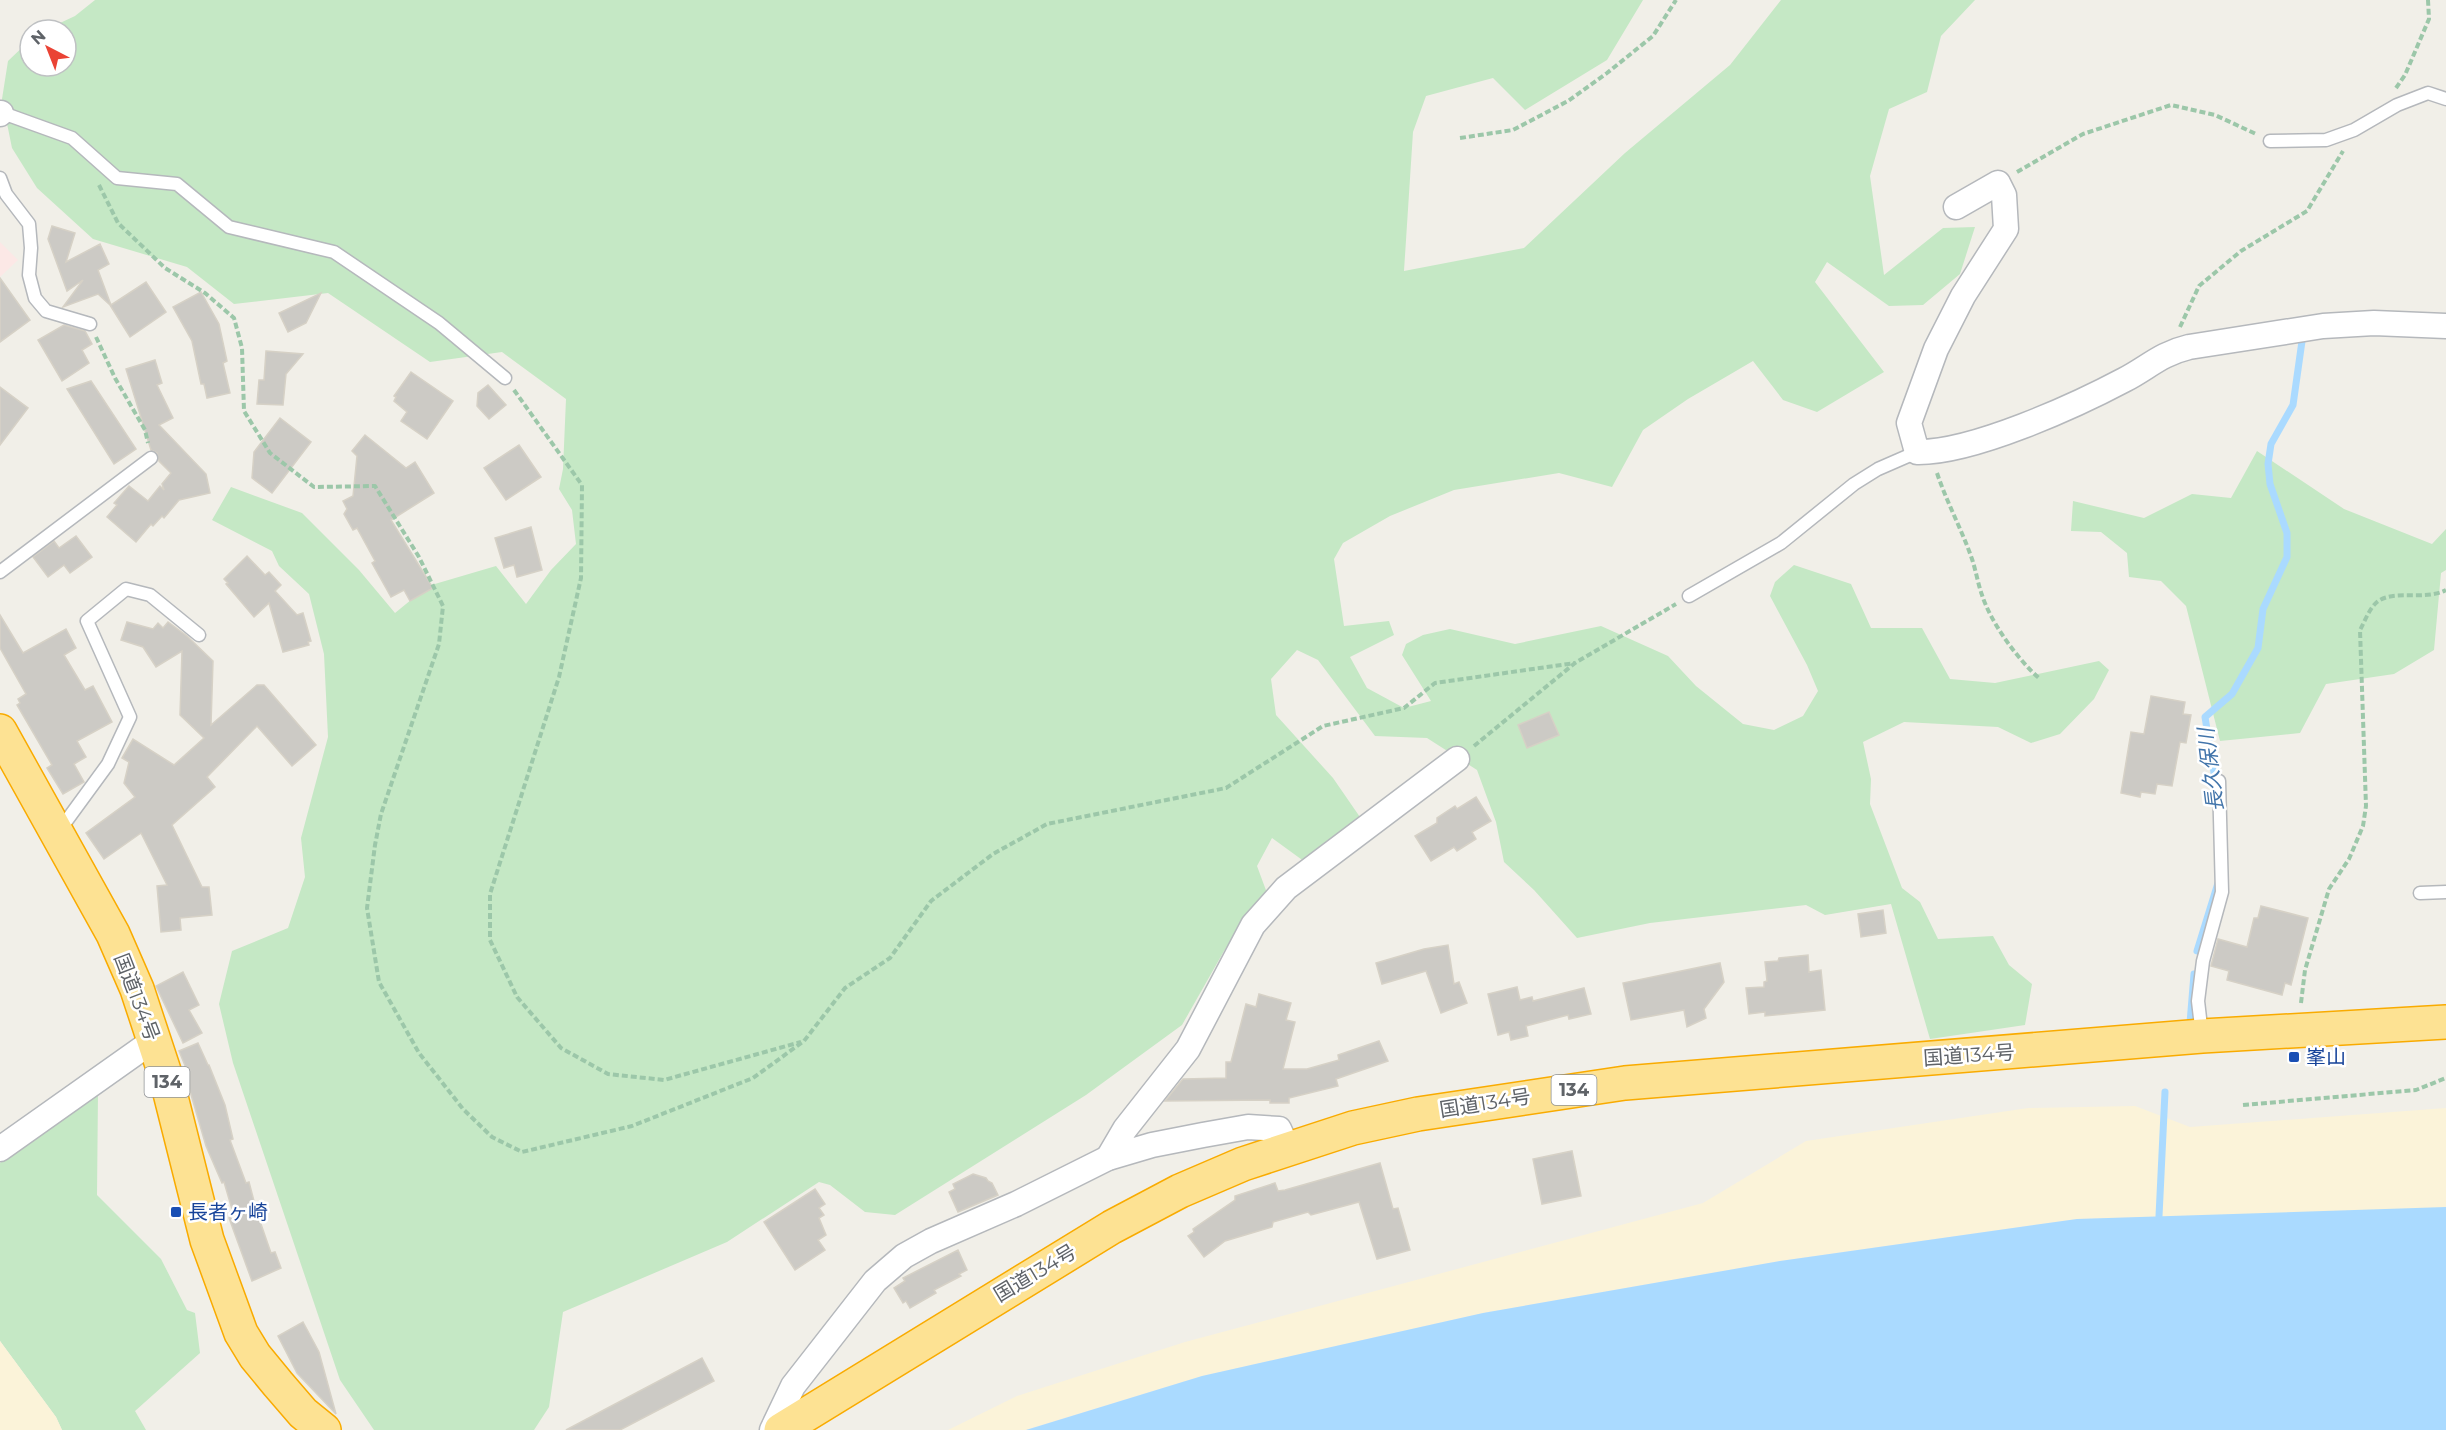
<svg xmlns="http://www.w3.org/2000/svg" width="2446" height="1430" font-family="Montserrat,'Noto Sans JP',sans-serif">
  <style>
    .medical { fill: #fce8e6 }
    .green { fill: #c5e8c5 }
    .sand { fill: #fbf3d9 }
    .water { fill: #aadaff }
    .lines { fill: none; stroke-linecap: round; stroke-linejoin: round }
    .stream { stroke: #aadaff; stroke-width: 7 }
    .building { fill: #cccac5; stroke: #d6d1c6; stroke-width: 1.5 }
    .lane-casing { stroke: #b5b8bc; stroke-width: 15 }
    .street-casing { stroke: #b5b8bc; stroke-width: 27 }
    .highway-casing { stroke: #f9ab00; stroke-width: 36 }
    .path { stroke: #9cc7a9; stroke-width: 4; stroke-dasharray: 6 3; stroke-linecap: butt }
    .lane { stroke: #fff; stroke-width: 12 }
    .street { stroke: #fff; stroke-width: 24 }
    .highway { stroke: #fde293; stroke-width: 33 }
    .transit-dot { fill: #1a4fb4; stroke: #fff; stroke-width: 2 }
    .labels { text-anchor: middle; stroke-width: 5; stroke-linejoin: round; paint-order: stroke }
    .shield { fill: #fff; stroke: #8f9295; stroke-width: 1.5 }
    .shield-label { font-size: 18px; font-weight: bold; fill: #5f6368 }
    .street-label { font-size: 20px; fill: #5f6368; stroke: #fff }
    .transit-label { font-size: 20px; fill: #164399; stroke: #fff; text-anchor: start }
    .water-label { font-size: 21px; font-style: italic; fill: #4174aa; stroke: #fff }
  </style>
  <rect width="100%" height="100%" fill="#f1efe8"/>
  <!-- medical -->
  <polygon class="medical" points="0,242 18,260 0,277"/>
  <!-- green -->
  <g class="green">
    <polygon points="95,0 1643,0 1607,60 1525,110 1493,78 1426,96 1413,132 1404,271 1524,248 1625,153 1730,65 1781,0 1975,0 1941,36 1927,92 1889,109 1870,176 1884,275 1943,228 1975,227 1960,274 1923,305 1889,306 1827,262 1815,282 1884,372 1817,412 1783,400 1753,361 1688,399 1643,430 1612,487 1559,473 1454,490 1390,516 1343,543 1334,559 1344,626 1389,621 1394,635 1350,657 1367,688 1404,708 1431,701 1402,655 1406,644 1423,635 1450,629 1515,644 1601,626 1668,656 1696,686 1743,724 1774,730 1803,716 1818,691 1807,665 1770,596 1775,582 1794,565 1851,584 1871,628 1922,628 1950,679 1995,683 2099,661 2109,670 2094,699 2060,734 2031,743 1998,727 1904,722 1863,742 1871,779 1870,804 1902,888 1920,902 1938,939 1993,936 2009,965 2032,984 2025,1025 1930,1039 1891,904 1825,915 1806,905 1650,923 1577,938 1534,890 1504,862 1496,822 1477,770 1427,738 1375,736 1318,660 1297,650 1271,679 1276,715 1333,778 1362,820 1305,862 1272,838 1257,866 1267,893 1224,951 1182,1025 1086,1095 895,1215 865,1212 830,1185 819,1182 727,1242 563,1312 549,1407 534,1430 374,1430 340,1380 233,1063 219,1004 232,951 288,928 305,877 301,838 328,737 324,654 309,594 279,566 272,551 212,520 231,487 302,513 359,570 395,613 428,586 496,566 526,604 551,570 576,544 572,510 559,489 563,469 566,399 502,352 430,362 328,293 234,304 187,267 93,239 37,188 12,148 2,99 8,61 30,40 30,66 66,66 66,30 45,30 75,16"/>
    <polygon points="2257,451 2344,509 2432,544 2446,529 2446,570 2441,573 2434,650 2394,674 2326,684 2300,733 2220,741 2186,606 2161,581 2129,577 2127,553 2101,532 2071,531 2073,501 2144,518 2192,494 2231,498"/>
    <polygon points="98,1093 97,1195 161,1259 187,1310 195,1313 200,1353 135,1411 146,1430 62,1430 56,1417 0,1341 0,1163"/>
  </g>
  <!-- sand -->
  <g class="sand">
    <polygon points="2135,1106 2190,1127 2446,1108 2446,1209 2077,1219 1780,1261 1483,1313 1202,1376 1025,1430 948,1430 1017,1396 1185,1342 1703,1203 1806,1141 2028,1108"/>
    <polygon points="0,1341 56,1417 62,1430 0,1430"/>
  </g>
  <!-- water -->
  <polygon class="water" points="2446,1207 2446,1430 1026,1430 1202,1376 1483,1313 1780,1261 2077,1219"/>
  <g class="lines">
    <!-- stream -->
    <g class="stream">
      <polyline points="2216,785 2205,717 2232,694 2258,648 2263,609 2287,557 2287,533 2270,484 2268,464 2271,444 2293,405 2303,334"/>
      <polyline points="2197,951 2218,883"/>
      <polyline points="2190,1023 2194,974"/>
      <polyline points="2159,1216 2165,1092"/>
    </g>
  </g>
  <!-- building -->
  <g class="building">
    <polygon points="52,226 75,233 66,262 100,244 109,264 98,270 111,305 146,282 166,312 130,337 110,305 98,294 63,307 83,280 67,291 48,239"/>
    <polygon points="0,278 30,320 0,342"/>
    <polygon points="201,292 219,324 227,361 223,363 230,393 207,398 204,384 201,384 192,341 173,307"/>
    <polygon points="321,293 306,323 288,332 279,313"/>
    <polygon points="64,325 85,331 92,344 82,350 89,363 62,381 38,340"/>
    <polygon points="266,351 303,354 286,374 283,405 257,404 259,380 264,380"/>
    <polygon points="155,360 162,383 157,385 173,418 159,425 206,474 210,493 179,500 164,518 162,516 153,526 151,524 136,542 107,517 117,505 114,503 129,486 148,501 160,486 164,490 162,484 171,473 159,461 157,453 151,450 126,369"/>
    <polygon points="411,372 453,401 427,439 401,421 407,412 394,401 396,397 394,396"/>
    <polygon points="91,381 136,449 114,464 67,389"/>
    <polygon points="488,385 506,405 489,419 477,406 478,393"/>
    <polygon points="0,387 28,408 0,445"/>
    <polygon points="280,418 311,442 272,493 252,478 254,452"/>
    <polygon points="365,435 406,468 415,462 434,493 391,520 433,588 410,601 404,590 391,597 372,563 375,561 357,528 353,530 344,514 347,509 343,501 353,496 357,456 352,451"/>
    <polygon points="519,445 541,477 506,500 484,468"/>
    <polygon points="531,527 542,570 517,577 514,565 504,568 495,538"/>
    <polygon points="76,536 92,557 70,573 64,565 48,577 33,557 54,541 59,548"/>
    <polygon points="247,556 265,575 269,572 281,585 275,591 297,615 303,613 311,641 308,642 309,645 283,652 269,603 254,617 226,584 228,583 224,579"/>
    <polygon points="0,615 23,653 66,629 76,648 64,655 85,690 93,686 112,722 77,741 86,757 74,764 84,782 63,794 47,768 52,765 17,705 20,703 18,699 26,694 0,648"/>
    <polygon points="127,622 153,629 158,623 163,628 168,622 187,636 213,661 211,725 257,685 264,685 316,745 292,766 257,726 207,777 215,787 172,825 202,887 209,887 212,915 180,918 181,930 161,932 157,886 167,885 141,833 104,859 86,833 135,797 124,783 129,762 122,758 133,739 174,765 204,738 180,715 182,651 156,667 143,647 121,640"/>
    <polygon points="2151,696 2185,702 2183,714 2191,715 2186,743 2180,742 2172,786 2157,784 2155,794 2141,792 2140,797 2121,793 2131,732 2144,734"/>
    <polygon points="1549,712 1559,735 1527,748 1518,725"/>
    <polygon points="1476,797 1491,821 1472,832 1476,839 1457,851 1454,847 1431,861 1415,836 1437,823 1437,818 1455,806 1457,809"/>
    <polygon points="2261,906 2308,918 2291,985 2285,983 2282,995 2227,980 2229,971 2211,966 2218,939 2247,947 2254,918 2258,918"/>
    <polygon points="1883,910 1886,933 1861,937 1858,914"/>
    <polygon points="1448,945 1454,984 1459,982 1467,1003 1441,1013 1426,971 1382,984 1376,963 1424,949"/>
    <polygon points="1808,955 1809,972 1821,970 1825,1010 1765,1016 1765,1012 1749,1014 1746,988 1764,987 1764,982 1767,981 1765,962 1778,961 1779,958"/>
    <polygon points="1720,963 1724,982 1704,1009 1706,1018 1687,1027 1684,1010 1631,1020 1623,983"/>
    <polygon points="183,972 199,1005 189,1010 202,1033 183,1043 156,986"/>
    <polygon points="1517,987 1520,1000 1532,997 1533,1001 1584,988 1591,1014 1569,1019 1568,1015 1526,1026 1528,1036 1511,1040 1509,1032 1498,1035 1488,994"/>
    <polygon points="1259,994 1291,1003 1286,1020 1295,1022 1283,1069 1307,1069 1339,1060 1338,1055 1379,1041 1388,1061 1336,1079 1338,1086 1289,1098 1289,1103 1270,1103 1270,1100 1165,1101 1183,1079 1226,1078 1226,1062 1231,1062 1246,1004 1256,1007"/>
    <polygon points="198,1043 208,1065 209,1065 225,1105 233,1139 230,1140 246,1183 249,1182 254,1201 253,1201 271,1253 275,1252 281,1268 252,1281 229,1218 234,1216 224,1182 222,1183 206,1146 185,1074 188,1073 179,1051"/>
    <polygon points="1572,1151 1581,1196 1542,1204 1533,1159"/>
    <polygon points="1380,1163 1393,1209 1398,1208 1410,1250 1377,1259 1359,1202 1311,1215 1308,1212 1273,1222 1272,1227 1225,1241 1204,1257 1188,1236 1194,1232 1193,1229 1235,1200 1235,1196 1275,1183 1278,1191 1285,1190"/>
    <polygon points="973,1174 986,1178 988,1181 992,1183 998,1195 958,1212 949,1192 955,1189 953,1184"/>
    <polygon points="815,1189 825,1204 819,1208 824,1215 819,1218 826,1235 818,1240 825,1250 795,1270 764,1222"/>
    <polygon points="958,1250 967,1270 959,1274 961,1276 934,1290 936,1293 910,1308 906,1301 903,1303 894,1288 905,1281 903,1278"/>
    <polygon points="303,1322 319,1352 336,1414 297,1373 278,1336"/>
    <polygon points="702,1358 714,1381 620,1430 566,1430"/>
  </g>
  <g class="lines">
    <defs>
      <g id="lane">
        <polyline points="0,112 72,138 117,178 177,184 229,227 334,252 439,323 505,378"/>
        <polyline points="2270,141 2326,140 2354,130 2397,105 2428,93 2446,99"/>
        <polyline points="0,178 6,194 29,224 31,248 29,275 35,298 46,311 90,324"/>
        <polyline points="0,572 151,458"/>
        <polyline points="1689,596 1781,543 1854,484 1878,469 1917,452"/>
        <polyline points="59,831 108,764 130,717 87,621 126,589 150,595 199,635"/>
        <polyline points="2420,893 2446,892"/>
        <polyline points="2202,1035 2198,1001 2203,961 2222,892 2219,781"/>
      </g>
      <g id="street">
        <polyline points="0,114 1,113"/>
        <path d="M1956,207L1998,183L2004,195L2006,229L1963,296L1936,349L1909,423L1917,452C1972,453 2075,406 2124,380C2149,367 2160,354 2189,347L2323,326L2374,323L2446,326"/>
        <polyline points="0,1149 154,1040"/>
        <polyline points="1108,1158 1125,1129 1188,1049 1253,925 1286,888 1457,759"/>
        <polyline points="772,1430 793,1386 875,1281 904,1256 931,1241 1016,1204 1108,1158 1152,1145 1203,1135 1248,1127 1279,1129 1288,1149"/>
      </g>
      <g id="highway">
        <polyline points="0,731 113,934 137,989 166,1077 207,1240 241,1333 255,1356 278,1384 303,1413 324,1430"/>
        <polyline points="781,1430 1112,1227 1180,1191 1243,1164 1353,1128 1418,1114 1625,1083 2202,1036 2446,1022"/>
      </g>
    </defs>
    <!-- lane casing -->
    <use href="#lane" class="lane-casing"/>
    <!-- street casing -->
    <use href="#street" class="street-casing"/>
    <!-- highway casing -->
    <use href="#highway" class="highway-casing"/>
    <!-- path -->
    <g class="path">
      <polyline points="2396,88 2405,75 2429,19 2428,0"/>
      <polyline points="1460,138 1513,130 1568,101 1607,73 1653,36 1676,0"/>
      <polyline points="2017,172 2083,134 2171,105 2215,115 2256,134"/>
      <polyline points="99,185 118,223 165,268 205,293 234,318 242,348 244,411 270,453 314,487 375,486 419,557 443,606 439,644 381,814 375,845 367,908 379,982 419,1053 463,1109 492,1137 522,1152 632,1126 753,1078 804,1041 845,988 890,958 931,901 993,854 1047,824 1226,788 1323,726 1404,708 1435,683 1575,663"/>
      <polyline points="2180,327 2199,286 2241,251 2307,211 2343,151"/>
      <polyline points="96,337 115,378 145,430 148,443"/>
      <polyline points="514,390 582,485 581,578 559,677 490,894 490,940 517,997 561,1048 608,1074 664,1080 801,1042"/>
      <path d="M1937,473C1947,503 1962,530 1972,559C1976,571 1978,584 1982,595C1991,623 2018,660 2040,679"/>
      <polyline points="1474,746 1575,663 1676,604"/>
      <path d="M2301,1003L2305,970L2329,889L2349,859L2363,826L2366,806L2360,630C2365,621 2369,609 2377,602C2393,589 2426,601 2446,590"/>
      <polyline points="2243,1105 2416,1090 2446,1078"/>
    </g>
    <!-- lane -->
    <use href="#lane" class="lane"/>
    <!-- street -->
    <use href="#street" class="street"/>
    <!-- highway -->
    <use href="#highway" class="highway"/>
  </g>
  <!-- markers -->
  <g class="transit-dot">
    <rect x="2288" y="1051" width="12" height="12" rx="3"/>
    <rect x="170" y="1206" width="12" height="12" rx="3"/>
  </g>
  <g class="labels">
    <!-- shield labels -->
    <g class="shield">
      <rect x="144.5" y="1067" width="45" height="30" rx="4.5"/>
      <rect x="1551.5" y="1075" width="45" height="30" rx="4.5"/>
    </g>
    <g class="shield-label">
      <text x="167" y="1088">134</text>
      <text x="1574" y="1096">134</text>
    </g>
    <!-- street labels -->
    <g class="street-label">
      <text transform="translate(137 997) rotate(69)" y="7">国道134号</text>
      <text transform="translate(1969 1055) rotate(-4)" y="7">国道134号</text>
      <text transform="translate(1485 1103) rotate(-9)" y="7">国道134号</text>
      <text transform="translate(1035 1273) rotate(-31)" y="7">国道134号</text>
    </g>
    <!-- transit labels -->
    <g class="transit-label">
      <text x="2306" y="1064">峯山</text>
      <text x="188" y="1219">長者ヶ崎</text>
    </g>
    <!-- water labels -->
    <g class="water-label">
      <text transform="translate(2211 770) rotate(-97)" y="7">長久保川</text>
    </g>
  </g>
  <!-- north arrow -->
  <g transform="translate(48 48) rotate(318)"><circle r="28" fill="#ffffff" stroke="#bfc1c3" stroke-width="1.5"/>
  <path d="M0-4.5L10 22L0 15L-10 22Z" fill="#ea4335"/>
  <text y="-9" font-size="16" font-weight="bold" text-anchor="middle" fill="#5f6368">N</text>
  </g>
</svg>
